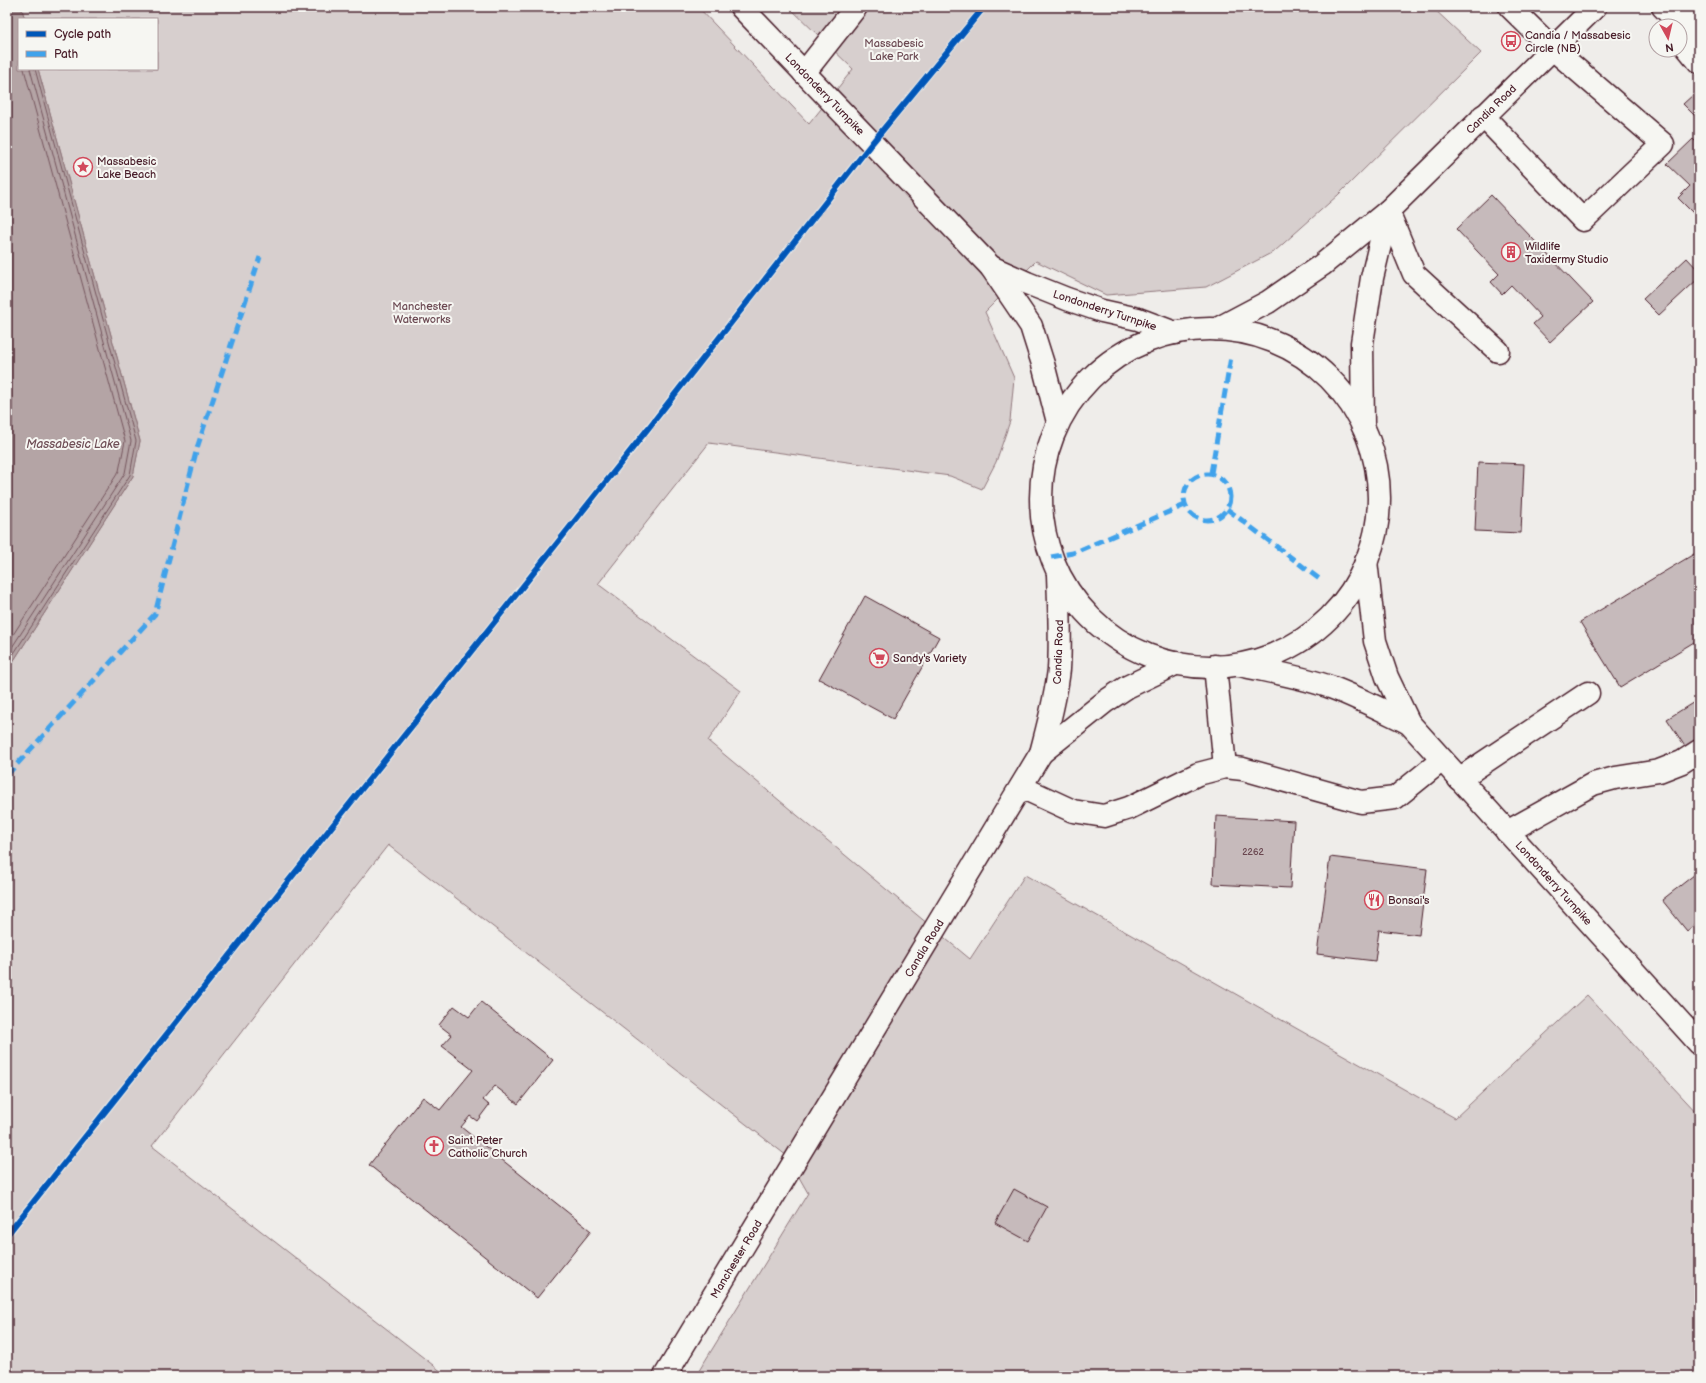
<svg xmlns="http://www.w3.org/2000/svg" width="1706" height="1383" font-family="'Balsamiq Sans',sans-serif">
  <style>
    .green { fill: #d7cfce; stroke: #90777c }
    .water { fill: #b4a4a5; stroke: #8a6f74 }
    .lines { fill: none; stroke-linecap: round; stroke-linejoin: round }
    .shore { stroke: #74545c; stroke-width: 1 }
    .building { fill: #c6babb; stroke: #4a1f2b }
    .minor-casing { stroke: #4a1f2b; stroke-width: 25 }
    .major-casing { stroke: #4a1f2b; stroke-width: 25 }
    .minor { stroke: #f6f6f2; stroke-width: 22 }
    .major { stroke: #f6f6f2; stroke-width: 22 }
    .quiet { stroke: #40a2eb; stroke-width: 5; stroke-dasharray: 10 5; stroke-linecap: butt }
    .cycleway-casing { stroke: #f6f6f2; stroke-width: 8 }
    .cycleway { stroke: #0057b8; stroke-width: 6 }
    .labels { text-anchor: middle; stroke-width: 4; stroke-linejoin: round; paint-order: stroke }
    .number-label { font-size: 9px; fill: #69464f }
    .poi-label { font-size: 11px; fill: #4a1f2b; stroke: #f6f6f2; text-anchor: start }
    .park-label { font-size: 11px; fill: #6d4b54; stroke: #f6f6f2 }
    .street-label { font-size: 11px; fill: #4a1f2b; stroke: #f6f6f2 }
    .water-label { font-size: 12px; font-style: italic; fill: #6f4e56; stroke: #f6f6f2 }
  </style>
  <rect width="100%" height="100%" fill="#efedea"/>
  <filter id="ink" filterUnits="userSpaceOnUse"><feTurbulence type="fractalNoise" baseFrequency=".025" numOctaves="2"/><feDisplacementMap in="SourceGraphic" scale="8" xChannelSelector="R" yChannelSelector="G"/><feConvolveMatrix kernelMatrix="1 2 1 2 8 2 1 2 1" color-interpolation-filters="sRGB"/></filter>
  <g filter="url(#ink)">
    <!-- green -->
    <polygon class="green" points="21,7 698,7 809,124 853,69 789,7 1432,7 1481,53 1338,195 1275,251 1206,287 1106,295 1036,261 985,312 1014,378 1010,421 996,462 982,489 950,476 709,443 598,584 741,691 708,741 970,959 1025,875 1455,1118 1587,995 1699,1115 1699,1376 700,1376 697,1374 808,1193 787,1156 388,845 152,1146 447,1376 7,1376 7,671 133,476 140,441 38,69 157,69 157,19 25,19"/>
    <!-- water -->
    <polygon class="water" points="7,7 21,7 25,19 19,19 19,69 38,69 140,441 133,476 7,671"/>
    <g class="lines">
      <!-- shore -->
      <g class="shore">
        <polyline points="7,644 119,471 125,441 24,69"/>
        <polyline points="7,655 125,473 131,441 30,69"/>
        <polyline points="7,664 130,475 136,441 35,69"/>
      </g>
    </g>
    <!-- building -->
    <g class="building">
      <polygon points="1694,94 1699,99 1699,120 1683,104"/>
      <polygon points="1693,139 1699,145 1699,219 1678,198 1690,186 1667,164"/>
      <polygon points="1491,195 1593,302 1550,342 1533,324 1541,317 1511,285 1502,294 1491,282 1499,274 1456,229"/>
      <polygon points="1699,224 1699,234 1694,229"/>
      <polygon points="1687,258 1699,271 1699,278 1659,315 1643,299"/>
      <polygon points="1478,462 1524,464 1521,533 1475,531"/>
      <polygon points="1699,551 1699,639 1620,687 1580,622"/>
      <polygon points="865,596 939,637 893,719 819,679"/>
      <polygon points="1699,699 1699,739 1686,748 1667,719"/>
      <polygon points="1216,816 1294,821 1290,888 1213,884"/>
      <polygon points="1330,857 1427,869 1419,935 1379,930 1375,961 1317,954"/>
      <polygon points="1699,871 1699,921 1687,931 1662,900"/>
      <polygon points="481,1002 553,1060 518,1104 495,1086 483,1100 489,1105 477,1121 470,1116 461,1127 591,1231 537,1298 369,1165 423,1097 440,1110 473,1070 442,1046 452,1035 439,1025 454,1006 469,1017"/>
      <polygon points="1014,1189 1047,1207 1028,1241 995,1223"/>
    </g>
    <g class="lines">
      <defs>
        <g id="minor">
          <polyline points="1663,7 1677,21 1678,26"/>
          <polyline points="1677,21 1688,22 1699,33"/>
          <polyline points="1680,35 1685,45 1699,62"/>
          <polyline points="804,73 856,7"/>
          <polyline points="1483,116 1583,220 1663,144 1553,49 1510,7"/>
          <polyline points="1388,211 1414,274 1498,351"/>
          <polyline points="1215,666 1225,767"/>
          <polyline points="1459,779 1588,693"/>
          <polyline points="1021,787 1073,811 1104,816 1129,808 1198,774 1225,767 1243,769 1361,802 1395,798 1442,760"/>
          <polyline points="1507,832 1593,784 1615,778 1659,771 1682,762 1699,751"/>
        </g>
        <g id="major">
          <polyline points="741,7 991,267 1031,326 1043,364 1058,422"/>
          <polyline points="991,267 1027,283 1067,299 1102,311 1138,319 1175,333"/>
          <polyline points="1217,329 1268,302 1294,284 1322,265 1388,211 1595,7"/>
          <circle cx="1210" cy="498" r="169"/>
          <polyline points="1363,426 1362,343 1372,278 1388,211"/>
          <polyline points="1366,561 1375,641 1387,677 1409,723 1699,1043"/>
          <path d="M1240,665C1271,672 1303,677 1333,688C1359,698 1384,711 1409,723"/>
          <polyline points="1041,753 1106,701 1127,687 1177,663"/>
          <path d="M665,1376L1041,753C1048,726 1056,698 1059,669C1061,638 1059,606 1058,574"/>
        </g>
      </defs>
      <!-- minor casing -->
      <use href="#minor" class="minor-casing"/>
      <!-- major casing -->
      <use href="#major" class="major-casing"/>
      <!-- minor -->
      <use href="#minor" class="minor"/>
      <!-- major -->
      <use href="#major" class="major"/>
      <!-- quiet -->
      <g class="quiet">
        <polyline points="1211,473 1231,357"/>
        <circle cx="1207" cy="497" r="23"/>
        <polyline points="1227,509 1322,581"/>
        <polyline points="1051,557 1073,553 1185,505"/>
        <polyline points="7,775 155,614 197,448 260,257"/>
      </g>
      <defs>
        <polyline id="cycleway" points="7,1235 628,454 872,143 984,7"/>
      </defs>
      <!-- cycleway casing -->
      <use href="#cycleway" class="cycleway-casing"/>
      <!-- cycleway -->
      <use href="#cycleway" class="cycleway"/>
    </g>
  </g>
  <!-- icons -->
  <defs>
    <symbol id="bus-ring" viewBox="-11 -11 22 22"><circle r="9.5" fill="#f6f6f2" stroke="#d1495b" stroke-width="1.5"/><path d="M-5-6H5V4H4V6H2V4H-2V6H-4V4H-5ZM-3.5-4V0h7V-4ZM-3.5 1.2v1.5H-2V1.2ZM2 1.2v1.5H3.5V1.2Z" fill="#d1495b"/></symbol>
    <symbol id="sight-ring" viewBox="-11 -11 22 22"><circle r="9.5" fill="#f6f6f2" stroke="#d1495b" stroke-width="1.5"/><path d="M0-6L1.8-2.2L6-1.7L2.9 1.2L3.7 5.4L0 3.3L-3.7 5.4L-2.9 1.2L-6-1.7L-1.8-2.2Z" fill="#d1495b"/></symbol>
    <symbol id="building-ring" viewBox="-11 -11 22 22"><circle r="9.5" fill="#f6f6f2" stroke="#d1495b" stroke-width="1.5"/><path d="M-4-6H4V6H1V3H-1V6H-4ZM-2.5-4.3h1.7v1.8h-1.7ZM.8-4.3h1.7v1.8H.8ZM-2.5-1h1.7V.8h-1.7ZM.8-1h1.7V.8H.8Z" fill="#d1495b"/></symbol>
    <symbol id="supermarket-ring" viewBox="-11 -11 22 22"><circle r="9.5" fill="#f6f6f2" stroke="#d1495b" stroke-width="1.5"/><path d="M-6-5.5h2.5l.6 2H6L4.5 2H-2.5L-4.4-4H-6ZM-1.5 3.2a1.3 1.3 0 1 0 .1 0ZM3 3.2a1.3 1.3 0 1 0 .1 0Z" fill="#d1495b"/></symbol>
    <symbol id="restaurant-ring" viewBox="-11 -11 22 22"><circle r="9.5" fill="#f6f6f2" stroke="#d1495b" stroke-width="1.5"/><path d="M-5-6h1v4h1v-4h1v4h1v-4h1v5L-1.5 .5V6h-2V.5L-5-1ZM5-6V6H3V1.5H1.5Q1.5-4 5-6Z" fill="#d1495b"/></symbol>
    <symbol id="church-ring" viewBox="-11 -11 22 22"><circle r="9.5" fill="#f6f6f2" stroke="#d1495b" stroke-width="1.5"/><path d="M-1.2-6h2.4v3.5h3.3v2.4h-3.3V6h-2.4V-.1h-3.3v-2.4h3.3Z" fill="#d1495b"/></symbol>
  </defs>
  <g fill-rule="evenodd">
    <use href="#bus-ring" x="1500" y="30" width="22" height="22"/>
    <use href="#sight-ring" x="72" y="156" width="22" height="22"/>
    <use href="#building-ring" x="1500" y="241" width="22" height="22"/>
    <use href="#supermarket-ring" x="868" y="647" width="22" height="22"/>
    <use href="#restaurant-ring" x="1363" y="889" width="22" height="22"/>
    <use href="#church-ring" x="423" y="1135" width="22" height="22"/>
  </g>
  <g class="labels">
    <!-- number labels -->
    <g class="number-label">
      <text x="1253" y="855">2262</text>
    </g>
    <!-- poi labels -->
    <g class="poi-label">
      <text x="1525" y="39">Candia / Massabesic<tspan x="1525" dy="13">Circle (NB)</tspan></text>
      <text x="97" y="165">Massabesic<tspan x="97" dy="13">Lake Beach</tspan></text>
      <text x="1525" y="250">Wildlife<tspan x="1525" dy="13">Taxidermy Studio</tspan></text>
      <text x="893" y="662">Sandy's Variety</text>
      <text x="1388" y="904">Bonsai's</text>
      <text x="448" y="1144">Saint Peter<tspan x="448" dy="13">Catholic Church</tspan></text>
    </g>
    <!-- park labels -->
    <g class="park-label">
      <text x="894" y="47">Massabesic<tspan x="894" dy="13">Lake Park</tspan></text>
      <text x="422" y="310">Manchester<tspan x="422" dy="13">Waterworks</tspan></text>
    </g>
    <!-- street labels -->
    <g class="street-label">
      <text transform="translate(825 94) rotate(46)" y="4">Londonderry Turnpike</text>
      <text transform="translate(1491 109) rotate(-44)" y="4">Candia Road</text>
      <text transform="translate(1105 310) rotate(18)" y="4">Londonderry Turnpike</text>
      <text transform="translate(1058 652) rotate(-88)" y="4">Candia Road</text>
      <text transform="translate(1554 883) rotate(48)" y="4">Londonderry Turnpike</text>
      <text transform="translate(924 948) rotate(-59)" y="4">Candia Road</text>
      <text transform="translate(736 1259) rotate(-59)" y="4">Manchester Road</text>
    </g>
    <!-- water labels -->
    <g class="water-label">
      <text x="73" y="448">Massabesic Lake</text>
    </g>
  </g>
  <!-- margin -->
  <rect width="1706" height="1383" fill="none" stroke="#f6f6f2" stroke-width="24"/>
  <rect x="12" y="12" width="1682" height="1359" fill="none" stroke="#4a1f2b" stroke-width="1.5" filter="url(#ink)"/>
  <!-- legend -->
  <rect x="18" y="18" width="140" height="52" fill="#f6f6f2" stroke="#b1a0a2"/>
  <rect x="26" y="31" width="20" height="6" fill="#0057b8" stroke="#b1a0a2"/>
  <text x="54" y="38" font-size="12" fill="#4a1f2b">Cycle path</text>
  <rect x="26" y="51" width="20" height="6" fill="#40a2eb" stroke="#b1a0a2"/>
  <text x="54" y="58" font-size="12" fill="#4a1f2b">Path</text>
  <!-- north arrow -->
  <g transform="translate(1668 38) rotate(172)"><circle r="19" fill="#f6f6f2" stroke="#b1a0a2"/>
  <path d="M0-3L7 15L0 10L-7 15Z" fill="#d1495b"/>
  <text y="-6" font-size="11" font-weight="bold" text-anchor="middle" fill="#4a1f2b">N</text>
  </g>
</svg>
